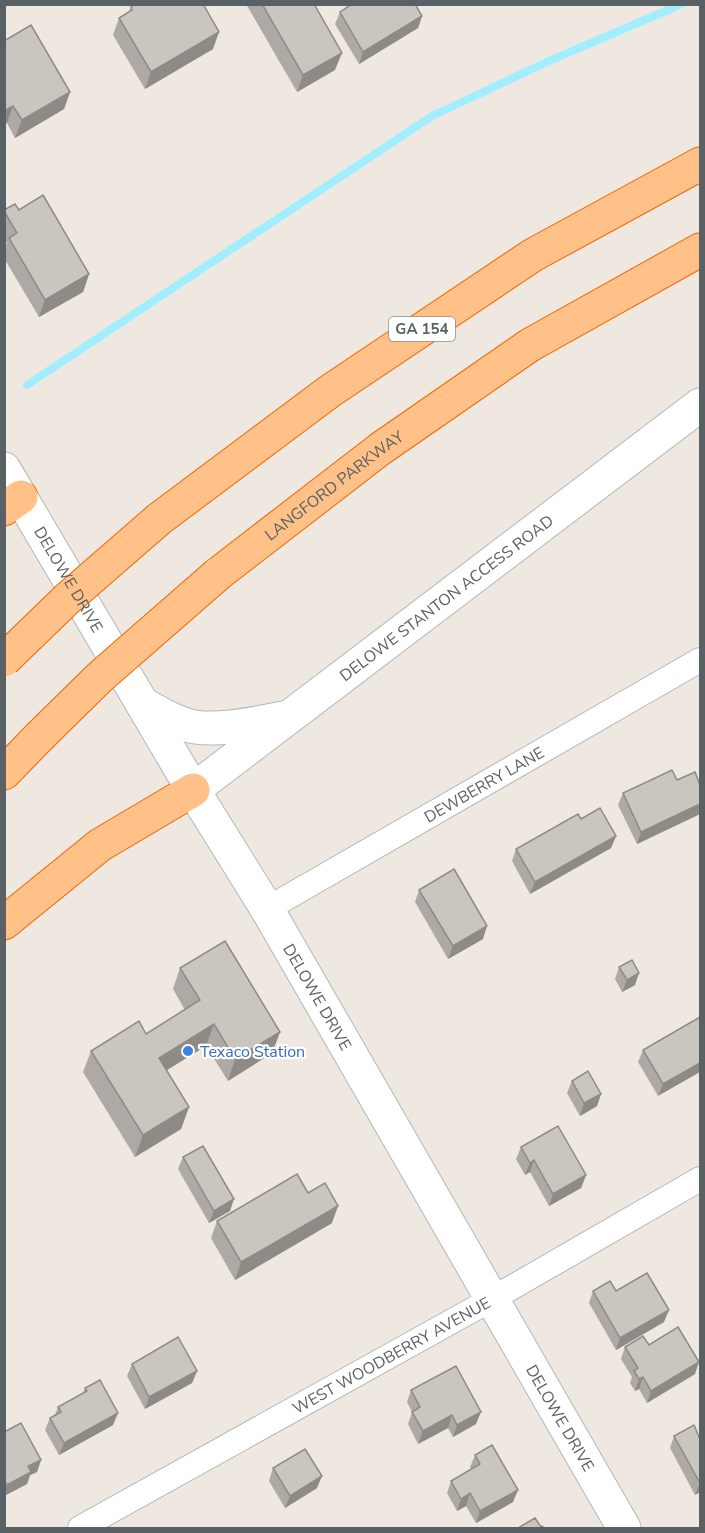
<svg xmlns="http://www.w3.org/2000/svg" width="705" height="1533" font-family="'Nunito Sans',sans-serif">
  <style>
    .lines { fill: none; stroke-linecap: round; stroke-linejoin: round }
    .stream { stroke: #a0eeff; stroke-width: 8 }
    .street-casing { stroke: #b2b7ba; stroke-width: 26 }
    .secondary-casing { stroke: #b1b8bb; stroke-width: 35 }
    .highway-casing { stroke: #ef6600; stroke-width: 35 }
    .street { stroke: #fff; stroke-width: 24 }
    .secondary { stroke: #fff; stroke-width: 33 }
    .highway { stroke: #ffc187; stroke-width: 33 }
    .highway-bridge-casing { stroke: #ef6600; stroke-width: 35; stroke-linecap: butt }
    .highway-bridge { stroke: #ffc187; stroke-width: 33 }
    .wall { fill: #afa9a5 }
    .shaded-wall { fill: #8e8a86 }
    .building { fill: #cbc5c0; stroke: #8e8a86; stroke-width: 1.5 }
    .shop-dot { fill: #3f7fe0; stroke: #fff; stroke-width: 2 }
    .labels { text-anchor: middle; stroke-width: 4.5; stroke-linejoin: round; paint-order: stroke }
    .shield { fill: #fff; stroke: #8c9092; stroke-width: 1.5 }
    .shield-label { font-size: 15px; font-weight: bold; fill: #5a6164 }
    .street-label { font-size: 16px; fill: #5a6164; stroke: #fff }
    .shop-label { font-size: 16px; fill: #366cbe; stroke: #fff; text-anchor: start }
  </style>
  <rect width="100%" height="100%" fill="#eee8e1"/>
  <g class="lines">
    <!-- stream -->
    <polyline class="stream" points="27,385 432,116 549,61 682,4"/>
    <defs>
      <g id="street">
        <path id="s1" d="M267,909L700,660"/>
        <path id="s2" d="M80,1528L492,1299L700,1179"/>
      </g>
      <g id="secondary">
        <path id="s3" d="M4,469L193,790L267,909L624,1528"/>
        <path d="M143,704C159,713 177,724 195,727C224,731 255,723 284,718"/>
        <path id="s4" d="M193,790L700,405"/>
      </g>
      <g id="highway">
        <polyline points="4,509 21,497"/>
        <polyline points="159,519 330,391 533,255 700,164"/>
        <path id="s5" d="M218,574L380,449L530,345L700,250"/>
        <polyline points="4,773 40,736"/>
        <polyline points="4,923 100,845 193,790"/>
      </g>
    </defs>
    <!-- street casing -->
    <use href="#street" class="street-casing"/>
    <!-- secondary casing -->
    <use href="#secondary" class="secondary-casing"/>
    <!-- highway casing -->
    <use href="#highway" class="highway-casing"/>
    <!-- street -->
    <use href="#street" class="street"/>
    <!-- secondary -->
    <use href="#secondary" class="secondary"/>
    <!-- highway -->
    <use href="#highway" class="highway"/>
    <defs>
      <g id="highway-bridge">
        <polyline points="4,660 67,599 159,519"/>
        <polyline points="40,736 100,677 218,574"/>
      </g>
    </defs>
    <!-- highway-bridge casing -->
    <use href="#highway-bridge" class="highway-bridge-casing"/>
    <!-- highway-bridge -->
    <use href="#highway-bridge" class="highway-bridge"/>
  </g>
  <!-- wall -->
  <g class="wall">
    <polygon points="246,4 314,4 335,70 297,92"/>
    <polygon points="131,7 213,49 145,89 113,35 119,18 129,12"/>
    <polygon points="340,12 422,16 418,28 359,64 335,24"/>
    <polygon points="4,41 70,92 64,109 15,138 7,123"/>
    <polygon points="4,210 19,210 89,274 83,292 39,317 4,258 4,250 7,243 4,239"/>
    <polygon points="677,780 700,785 700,814 637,844 618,805 623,793"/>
    <polygon points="616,836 611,848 530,894 512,861 516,849"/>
    <polygon points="419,890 483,939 448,959 415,902"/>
    <polygon points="619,967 635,985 622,992 615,979"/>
    <polygon points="180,968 280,1032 272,1053 228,1081 206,1046 166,1070 189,1107 181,1129 135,1157 83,1072 91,1051 146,1034 185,1010 173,989"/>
    <polygon points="700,1017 658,1096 638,1062 643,1050"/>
    <polygon points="572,1081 601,1094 597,1106 580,1116 567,1093"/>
    <polygon points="521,1147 586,1175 581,1188 549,1206 530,1172 525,1175 516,1159"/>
    <polygon points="183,1157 230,1211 209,1223 178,1169"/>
    <polygon points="217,1221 332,1223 235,1280 211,1238"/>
    <polygon points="593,1291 664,1322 616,1350 589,1303"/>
    <polygon points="649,1345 695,1374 647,1403 639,1389 635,1391 630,1383 632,1377 621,1359 625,1347"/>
    <polygon points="132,1364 197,1371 192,1383 145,1409 127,1376"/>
    <polygon points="85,1388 113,1425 59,1455 45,1430 50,1418 55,1415 58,1407 83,1393"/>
    <polygon points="411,1390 476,1424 453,1437 448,1428 418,1444 408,1424 412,1412 407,1402"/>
    <polygon points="4,1432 41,1460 37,1472 30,1475 27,1484 4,1496"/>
    <polygon points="674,1436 700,1436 700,1492 695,1495 670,1448"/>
    <polygon points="475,1455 513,1502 476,1523 466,1506 457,1511 447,1493 451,1481 471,1469 470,1467"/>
    <polygon points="273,1468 317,1488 285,1508 269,1481"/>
  </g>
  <!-- shaded-wall -->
  <g class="shaded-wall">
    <polygon points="422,16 418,28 359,64 363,52"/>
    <polygon points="219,32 213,49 145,89 151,72"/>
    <polygon points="342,53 335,70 297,92 303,75"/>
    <polygon points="70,92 64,109 15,138 22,120"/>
    <polygon points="13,106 7,123 4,124 4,111"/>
    <polygon points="89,274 83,292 39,317 45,300"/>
    <polygon points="700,804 700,814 637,844 641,832"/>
    <polygon points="616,836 611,848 530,894 535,882"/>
    <polygon points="487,926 483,939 448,959 453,946"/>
    <polygon points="639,973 635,985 622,992 627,980"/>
    <polygon points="214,1024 206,1046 151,1080 159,1058"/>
    <polygon points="280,1032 272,1053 228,1081 235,1059"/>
    <polygon points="700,1063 700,1072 658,1096 663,1084"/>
    <polygon points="601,1094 597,1106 580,1116 584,1103"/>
    <polygon points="189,1107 181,1129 135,1157 143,1135"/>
    <polygon points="534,1160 530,1172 525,1175 530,1163"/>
    <polygon points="586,1175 581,1188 549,1206 553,1194"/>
    <polygon points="234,1199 230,1211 209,1223 214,1211"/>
    <polygon points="338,1206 332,1223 235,1280 241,1262"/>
    <polygon points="669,1310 664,1322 616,1350 620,1338"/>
    <polygon points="699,1362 695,1374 647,1403 651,1391"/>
    <polygon points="197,1371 192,1383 145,1409 149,1397"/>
    <polygon points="643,1377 639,1389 635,1391 639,1379"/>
    <polygon points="481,1412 476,1424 453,1437 457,1425"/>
    <polygon points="118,1413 113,1425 59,1455 64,1443"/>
    <polygon points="452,1415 448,1428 418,1444 423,1431"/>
    <polygon points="41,1460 37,1472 30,1475 27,1484 4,1496 4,1493 7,1485 28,1466"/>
    <polygon points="322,1476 317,1488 285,1508 290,1496"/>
    <polygon points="700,1482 700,1492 695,1495 700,1483"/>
    <polygon points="518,1490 513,1502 476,1523 480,1511"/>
    <polygon points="470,1493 466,1506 457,1511 461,1499"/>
  </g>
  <!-- building -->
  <g class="building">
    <polygon points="135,4 203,4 219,32 151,72 119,18 132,10 131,7"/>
    <polygon points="262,4 314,4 342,53 303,75"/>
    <polygon points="352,4 415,4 422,16 363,52 340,12"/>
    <polygon points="31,25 70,92 22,120 13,106 4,111 4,41"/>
    <polygon points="43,195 89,274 45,300 9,238 17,233 4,211 4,210 15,204 19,210"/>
    <polygon points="672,770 677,780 695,772 700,785 700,804 641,832 623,793"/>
    <polygon points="600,808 616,836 535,882 516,849 578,814 581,819"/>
    <polygon points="454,869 487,926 453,946 419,890"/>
    <polygon points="225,941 280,1032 235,1059 214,1024 159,1058 189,1107 143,1135 91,1051 139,1021 146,1034 200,1000 180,968"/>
    <polygon points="632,960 639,973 627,980 619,967"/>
    <polygon points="700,1017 700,1063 663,1084 643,1050"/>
    <polygon points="588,1071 601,1094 584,1103 572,1081"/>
    <polygon points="558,1126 586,1175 553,1194 534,1160 530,1163 521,1147"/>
    <polygon points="203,1146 234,1199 214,1211 183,1157"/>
    <polygon points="297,1174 308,1193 325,1183 338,1206 241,1262 217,1221"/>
    <polygon points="647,1273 669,1310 620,1338 593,1291 610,1281 616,1291"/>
    <polygon points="678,1327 699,1362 651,1391 643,1377 639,1379 634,1371 638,1368 625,1347 643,1336 649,1345"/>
    <polygon points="178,1337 197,1371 149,1397 132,1364"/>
    <polygon points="456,1366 481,1412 457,1425 452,1415 423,1431 412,1412 420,1407 411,1390"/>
    <polygon points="100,1380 118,1413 64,1443 50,1418 61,1412 58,1407 87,1391 85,1388"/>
    <polygon points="21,1423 41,1460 28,1466 31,1472 7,1485 4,1480 4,1432"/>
    <polygon points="694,1425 699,1437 700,1436 700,1483 674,1436"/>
    <polygon points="492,1445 518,1490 480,1511 470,1493 461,1499 451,1481 480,1464 475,1455"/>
    <polygon points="305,1449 322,1476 290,1496 273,1468"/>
    <polygon points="535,1518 541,1527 542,1526 544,1528 518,1528"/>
  </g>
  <!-- markers -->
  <circle class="shop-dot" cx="188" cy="1051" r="6"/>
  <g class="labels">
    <!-- shield labels -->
    <rect class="shield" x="389" y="317" width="66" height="24" rx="4.5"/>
    <g class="shield-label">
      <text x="422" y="334">GA 154</text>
    </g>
    <!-- street labels -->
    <g class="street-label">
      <text dy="6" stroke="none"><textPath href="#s5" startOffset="146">LANGFORD PARKWAY</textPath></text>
      <text dy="6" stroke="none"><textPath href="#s3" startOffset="128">DELOWE DRIVE</textPath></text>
      <text dy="6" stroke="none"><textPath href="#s4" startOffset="318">DELOWE STANTON ACCESS ROAD</textPath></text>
      <text dy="6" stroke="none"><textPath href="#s1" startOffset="250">DEWBERRY LANE</textPath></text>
      <text dy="6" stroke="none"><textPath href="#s3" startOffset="614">DELOWE DRIVE</textPath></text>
      <text dy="6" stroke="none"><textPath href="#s2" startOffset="356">WEST WOODBERRY AVENUE</textPath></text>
      <text dy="6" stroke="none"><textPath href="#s3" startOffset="1100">DELOWE DRIVE</textPath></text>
    </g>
    <!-- shop labels -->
    <g class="shop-label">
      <text x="200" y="1057">Texaco Station</text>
    </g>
  </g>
  <!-- border -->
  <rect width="705" height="1533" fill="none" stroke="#5a6164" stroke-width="12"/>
</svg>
